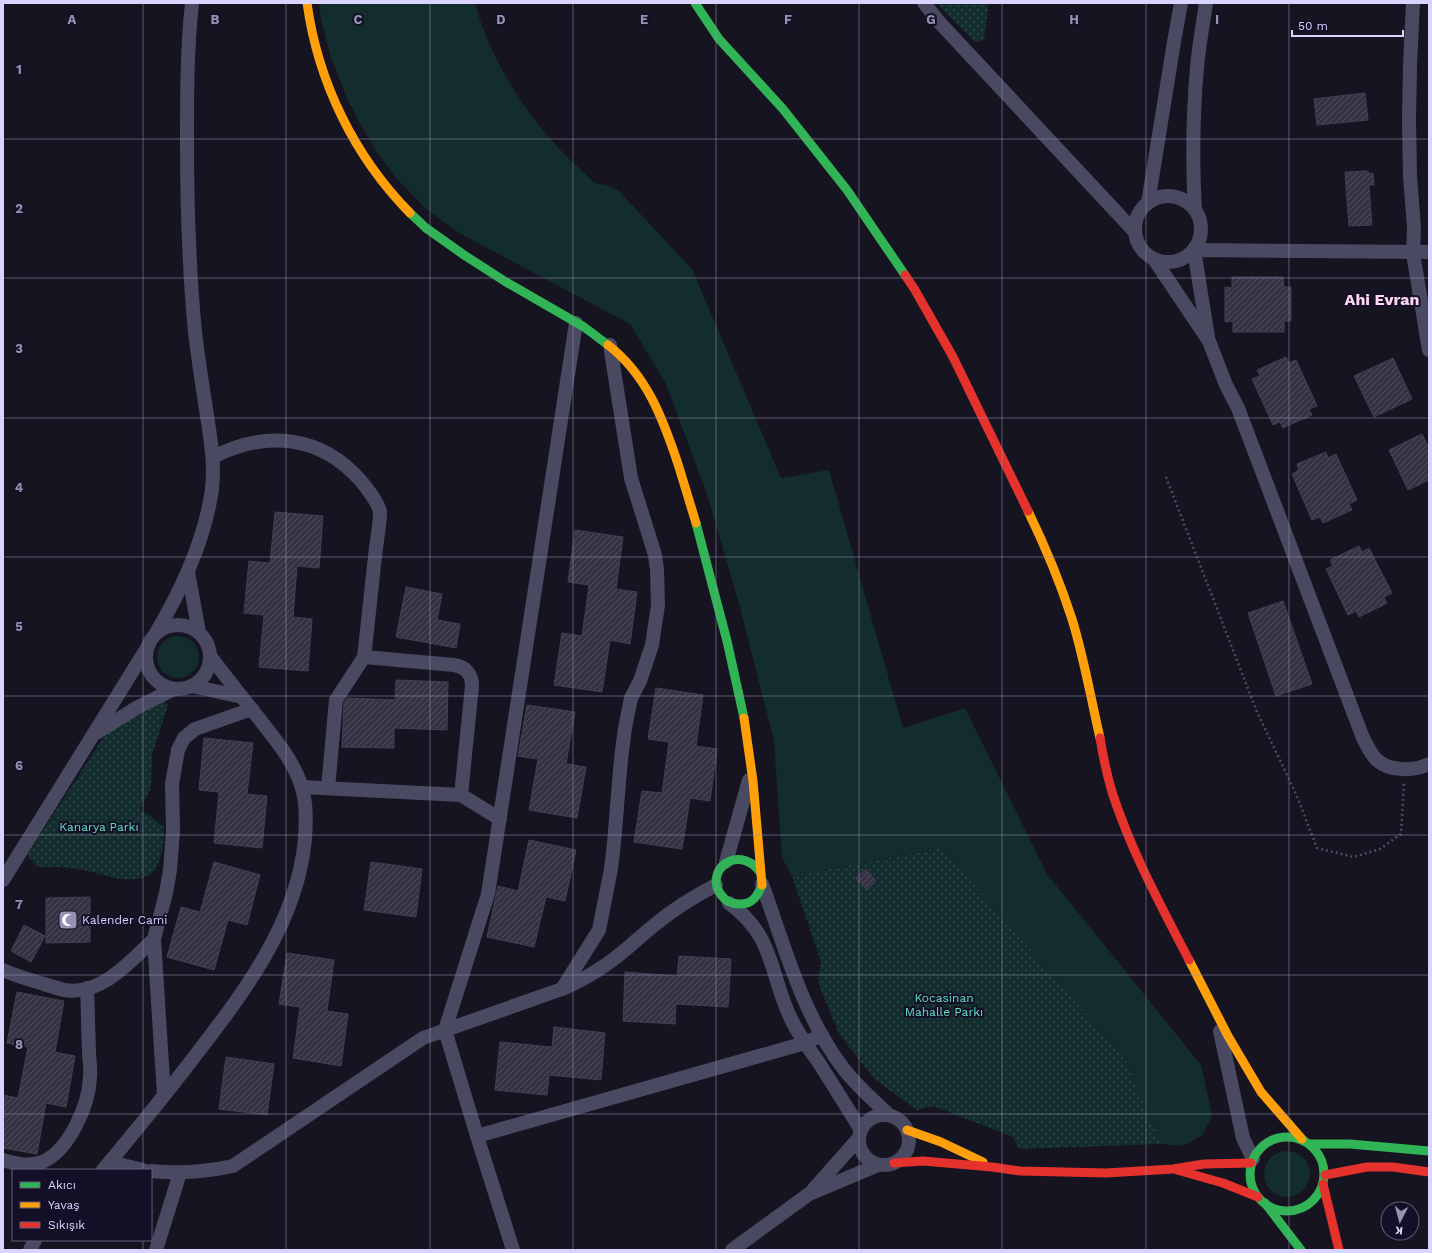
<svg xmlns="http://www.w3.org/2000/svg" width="1432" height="1253" font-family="'Work Sans',sans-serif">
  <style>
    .green { fill: #132c2d }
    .park { fill: url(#park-dots) }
    .building { fill: url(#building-hatch); stroke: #433f54 }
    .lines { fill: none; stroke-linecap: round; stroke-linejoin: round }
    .path { stroke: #44505f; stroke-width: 2.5; stroke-dasharray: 2 3; stroke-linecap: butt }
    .street { stroke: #4a4962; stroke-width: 14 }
    .fast { stroke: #30b455; stroke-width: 9 }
    .slow { stroke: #ff9f0a; stroke-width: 9 }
    .jam { stroke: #e5322d; stroke-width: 9 }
    .grid { fill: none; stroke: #9591b1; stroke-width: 1; stroke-opacity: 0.55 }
    .labels { text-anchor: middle; stroke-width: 4; stroke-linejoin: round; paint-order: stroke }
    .park-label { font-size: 12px; fill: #5fe0c0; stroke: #130f26 }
    .poi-label { font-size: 12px; fill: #d9d4ff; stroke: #130f26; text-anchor: start }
    .district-label { font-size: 16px; font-weight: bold; fill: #ffd6f0; stroke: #130f26 }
    .grid-label { font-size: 13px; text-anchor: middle; font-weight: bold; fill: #9591b1; stroke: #130f26; stroke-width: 4; stroke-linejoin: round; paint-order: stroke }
  </style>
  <defs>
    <pattern id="park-dots" width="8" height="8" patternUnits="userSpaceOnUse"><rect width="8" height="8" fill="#132c2d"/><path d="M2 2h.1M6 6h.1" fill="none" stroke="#354a4c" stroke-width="1.8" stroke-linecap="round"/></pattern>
    <pattern id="building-hatch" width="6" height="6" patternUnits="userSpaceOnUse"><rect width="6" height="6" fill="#343243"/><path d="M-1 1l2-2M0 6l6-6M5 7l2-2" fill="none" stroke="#514f5f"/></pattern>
  </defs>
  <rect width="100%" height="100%" fill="#161421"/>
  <!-- green -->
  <g class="green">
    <path d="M319,3H475C490,62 534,128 579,168C585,173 591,181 598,184C600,185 602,184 604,185C609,185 613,188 618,190L692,269L781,478L829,470L903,728L965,708L1047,874L1201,1065L1212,1114L1210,1121L1202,1135L1187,1144L1179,1146L1161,1144L1124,1058L942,848L792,876L782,858L774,741L739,604L707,494L666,384L630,324L461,234L426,209L396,178L378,154L363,129L349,103L331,58L321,20Z"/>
    <circle cx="178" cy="657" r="21"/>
    <circle cx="1287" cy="1174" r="23"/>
  </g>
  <!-- park -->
  <g class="park">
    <path d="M937,3H989L984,38C981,41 979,42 975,42L944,11Z"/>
    <path d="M157,695L168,705L152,755L151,788L140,809L164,827C163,862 158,886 116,878C105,876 94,872 83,870C67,867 53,866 37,867L27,855L114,721Z"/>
    <polygon points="942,848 1124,1058 1161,1144 1019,1149 1013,1137 933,1106 917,1110 874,1079 839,1034 818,982 821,962 792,876"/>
  </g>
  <!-- building -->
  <g class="building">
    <polygon points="1365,93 1368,120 1317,125 1314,99"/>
    <polygon points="1368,171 1369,174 1373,173 1374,185 1369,185 1372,225 1349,226 1345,172"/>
    <polygon points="1232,277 1283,277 1284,287 1291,287 1291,321 1284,321 1284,332 1233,332 1233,321 1225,322 1225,287 1232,288"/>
    <polygon points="1286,357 1289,363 1296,360 1317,406 1309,409 1312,415 1283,428 1280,422 1273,425 1252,379 1260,376 1257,370"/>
    <polygon points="1393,358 1412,399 1374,417 1354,376"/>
    <polygon points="1422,434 1429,449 1429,480 1408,490 1389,450"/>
    <polygon points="1326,452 1328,458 1336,454 1357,500 1349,504 1352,510 1323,523 1320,517 1312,520 1292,474 1299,470 1297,464"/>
    <polygon points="275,512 323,516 319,568 297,566 293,617 312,619 308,671 259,667 264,615 244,613 249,561 270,563"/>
    <polygon points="575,530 623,537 616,589 637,592 630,644 610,640 602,692 554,685 562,633 582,636 589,585 568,582"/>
    <polygon points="1359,546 1362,552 1369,548 1392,593 1384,597 1387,603 1359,617 1356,611 1348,615 1326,569 1333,566 1330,560"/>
    <polygon points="406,587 442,594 437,620 460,624 456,648 396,637"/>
    <polygon points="1283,601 1312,684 1276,696 1248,613"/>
    <polygon points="396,680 448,682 447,730 394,728 394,748 342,747 344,703 347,698 395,700"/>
    <polygon points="656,688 703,695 696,746 717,749 710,801 690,798 682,849 634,842 642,791 662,793 669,742 648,739"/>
    <polygon points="527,705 575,712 566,764 586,767 577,818 529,810 538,759 518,756"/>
    <polygon points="204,738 253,743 247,794 267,796 262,848 214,843 219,792 199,790"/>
    <polygon points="529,840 576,850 565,901 546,897 534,947 487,937 498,886 518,891"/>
    <polygon points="214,862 260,875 247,925 228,920 214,970 167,957 181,907 200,912"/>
    <polygon points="371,862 422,869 416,917 364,910"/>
    <polygon points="866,869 876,881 867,890 856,878"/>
    <polygon points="90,897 90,942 46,943 46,898"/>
    <polygon points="24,925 45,936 31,962 11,951"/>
    <polygon points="287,953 334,960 327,1011 348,1014 341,1066 293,1058 300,1007 279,1004"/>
    <polygon points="679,956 731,959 728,1007 676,1004 675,1024 623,1021 625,972 677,976"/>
    <polygon points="17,992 64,1001 55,1052 75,1056 66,1107 46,1103 37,1154 3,1148 3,1095 18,1098 28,1047 7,1043"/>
    <polygon points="554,1027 605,1033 601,1080 549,1075 547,1095 495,1090 500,1042 552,1047"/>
    <polygon points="226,1057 274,1064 267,1115 219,1109"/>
  </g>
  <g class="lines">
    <!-- path -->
    <polyline class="path" points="1166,477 1257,712 1296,794 1317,848 1354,857 1380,849 1401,834 1404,783"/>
    <!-- street -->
    <g class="street">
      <polyline points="924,3 940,23 1135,232"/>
      <polyline points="1413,3 1410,65 1409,120 1410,176 1414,228 1413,253 1429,350"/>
      <circle cx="1168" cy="229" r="33"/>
      <polyline points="1148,203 1174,42 1181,3"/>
      <path d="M1195,210C1192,162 1193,114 1197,67C1199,45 1203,24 1206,3"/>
      <path d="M1154,259L1209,341L1226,385L1238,408L1363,738C1367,745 1371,755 1377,760C1390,772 1414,771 1429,764"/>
      <polyline points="1208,337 1194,250 1429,252"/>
      <path d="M213,457C266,430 321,435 361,481C367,488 379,504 380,512C380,527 376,543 375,557C371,591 368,624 364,657"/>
      <polyline points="188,572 199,632"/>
      <circle cx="178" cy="657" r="32"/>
      <path d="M156,633C182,589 205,540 212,489C215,461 210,436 206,409C202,383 198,358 195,332C189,269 187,205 187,142C187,95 187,49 192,3"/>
      <polyline points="192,686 242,697"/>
      <polyline points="96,733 138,707 174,689"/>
      <polyline points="302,787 461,795 500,819"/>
      <path d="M328,788L336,700L364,657L454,665C466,667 472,674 472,686L461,795"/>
      <polyline points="726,862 749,780"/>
      <polyline points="3,880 147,648"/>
      <path d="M762,884C785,947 802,1014 843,1068C856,1085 873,1100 889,1115"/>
      <path d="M729,903C776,937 769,975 792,1021C799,1035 808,1047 817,1060C832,1083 846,1106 861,1130"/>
      <path d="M3,970C16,976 30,980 44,984C50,986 57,988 64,990C101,996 130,962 154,939"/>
      <polyline points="562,989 599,930 611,869 614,843 621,759 625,728 631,698 640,681 652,645 658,605 657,570 655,555 631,478 610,345"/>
      <polyline points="1220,1031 1243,1138 1253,1159"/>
      <polyline points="164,1095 154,939 166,893 170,870 173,831 172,784 178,750 184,738 195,729 252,709"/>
      <circle cx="884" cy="1140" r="25"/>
      <polyline points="477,1136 805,1043 822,1035"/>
      <path d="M3,1160C16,1164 29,1167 42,1162C69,1151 89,1105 90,1077C91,1068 89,1059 89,1050C88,1029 88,1009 87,988"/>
      <polyline points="110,1162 143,1170"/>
      <path d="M103,1170C133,1134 163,1098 191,1061C242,995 297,925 305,839C306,822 307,802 301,785C293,760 276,741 261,721C244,700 227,678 210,656"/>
      <path d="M151,1171C179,1174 205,1172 233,1166L423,1038L562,989C578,982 593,974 607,964C625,952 640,936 657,923C675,908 695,896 716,885"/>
      <polyline points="813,1190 859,1138"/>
      <polyline points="30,1250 35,1240"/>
      <polyline points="156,1250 180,1173"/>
      <polyline points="513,1250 477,1136 445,1030 488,894 576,323"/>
      <polyline points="732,1250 809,1194 878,1165"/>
    </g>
    <!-- fast -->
    <g class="fast">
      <polyline points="695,3 719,39 783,109 847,190 905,275"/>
      <polyline points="410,213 426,228 464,255 506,282 584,327 608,345"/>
      <polyline points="696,523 727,641 744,718"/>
      <path d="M760,872C738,842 702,872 722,896C726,902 733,904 741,904C753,904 758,895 762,885"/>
      <circle cx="1287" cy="1174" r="37"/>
      <polyline points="1310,1144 1350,1144 1429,1151"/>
      <polyline points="1265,1203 1301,1250"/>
    </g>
    <!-- slow -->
    <g class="slow">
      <path d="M307,3C318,82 354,156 410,213"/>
      <path d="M608,345C647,375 663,419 678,464C684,484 690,503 696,523"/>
      <path d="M1028,511C1045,546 1060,582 1072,619C1084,658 1091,699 1100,738"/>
      <polyline points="744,718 753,781 762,885"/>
      <polyline points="1189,960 1228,1036 1261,1092 1302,1139"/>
      <polyline points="907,1130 941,1142 983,1162"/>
    </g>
    <!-- jam -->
    <g class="jam">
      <polyline points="905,275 915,290 953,357 1028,511"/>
      <path d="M1100,738C1103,756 1107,775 1112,792C1131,851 1161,906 1189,960"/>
      <polyline points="894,1163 923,1161 992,1167 1020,1171 1106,1173 1173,1169 1204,1164 1251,1163"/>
      <polyline points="1177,1170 1223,1183 1258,1197"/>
      <polyline points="1325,1175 1367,1167 1393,1167 1429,1172"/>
      <polyline points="1323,1184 1339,1250"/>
    </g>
  </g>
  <!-- grid -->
  <path class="grid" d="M143,3V1170M286,3V1250M430,3V1250M573,3V1250M716,3V1250M859,3V1250M1002,3V1250M1146,3V1250M1289,3V1250M3,139H1429M3,278H1429M3,418H1429M3,557H1429M3,696H1429M3,835H1429M3,975H1429M3,1114H1429M143,1240V1250"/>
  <!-- icons -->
  <defs>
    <symbol id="mosque-square" viewBox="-11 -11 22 22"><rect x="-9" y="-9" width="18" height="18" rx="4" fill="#9591b1" stroke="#130f26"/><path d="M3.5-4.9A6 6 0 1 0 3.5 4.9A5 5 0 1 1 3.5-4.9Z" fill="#fff"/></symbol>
  </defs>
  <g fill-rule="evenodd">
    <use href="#mosque-square" x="57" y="909" width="22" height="22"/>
  </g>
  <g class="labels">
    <!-- park labels -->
    <g class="park-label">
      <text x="99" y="831">Kanarya Parkı</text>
      <text x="944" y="1002">Kocasinan<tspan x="944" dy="14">Mahalle Parkı</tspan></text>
    </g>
    <!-- poi labels -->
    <g class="poi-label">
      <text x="82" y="924">Kalender Cami</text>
    </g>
    <!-- district labels -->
    <g class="district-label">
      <text x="1382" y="305">Ahi Evran</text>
    </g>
  </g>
  <g class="grid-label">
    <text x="72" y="24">A</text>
    <text x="215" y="24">B</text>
    <text x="358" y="24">C</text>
    <text x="501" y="24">D</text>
    <text x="644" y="24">E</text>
    <text x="788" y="24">F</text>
    <text x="931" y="24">G</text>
    <text x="1074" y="24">H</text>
    <text x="1217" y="24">I</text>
    <text x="19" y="74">1</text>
    <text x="19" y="213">2</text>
    <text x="19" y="353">3</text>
    <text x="19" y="492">4</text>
    <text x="19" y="631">5</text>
    <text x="19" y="770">6</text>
    <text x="19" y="909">7</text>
    <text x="19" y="1049">8</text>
  </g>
  <!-- border -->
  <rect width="1432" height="1253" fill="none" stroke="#d9d4ff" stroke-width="8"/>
  <!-- legend -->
  <rect x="12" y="1169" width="140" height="72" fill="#130f26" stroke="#625e7d"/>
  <rect x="20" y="1182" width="20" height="6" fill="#30b455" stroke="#625e7d"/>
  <text x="48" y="1189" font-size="12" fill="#d9d4ff">Akıcı</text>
  <rect x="20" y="1202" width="20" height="6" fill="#ff9f0a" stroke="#625e7d"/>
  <text x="48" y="1209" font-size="12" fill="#d9d4ff">Yavaş</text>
  <rect x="20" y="1222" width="20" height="6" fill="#e5322d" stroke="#625e7d"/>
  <text x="48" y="1229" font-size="12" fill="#d9d4ff">Sıkışık</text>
  <!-- north arrow -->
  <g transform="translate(1400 1221) rotate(186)"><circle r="19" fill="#130f26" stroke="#625e7d"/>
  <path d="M0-3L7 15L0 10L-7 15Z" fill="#9591b1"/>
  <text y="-6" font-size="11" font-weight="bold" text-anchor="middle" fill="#d9d4ff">K</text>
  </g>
  <!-- scale -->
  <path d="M1292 30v6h111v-6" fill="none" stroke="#d9d4ff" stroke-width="2"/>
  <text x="1298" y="30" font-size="12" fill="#d9d4ff" stroke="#130f26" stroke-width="3" paint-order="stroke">50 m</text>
</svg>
